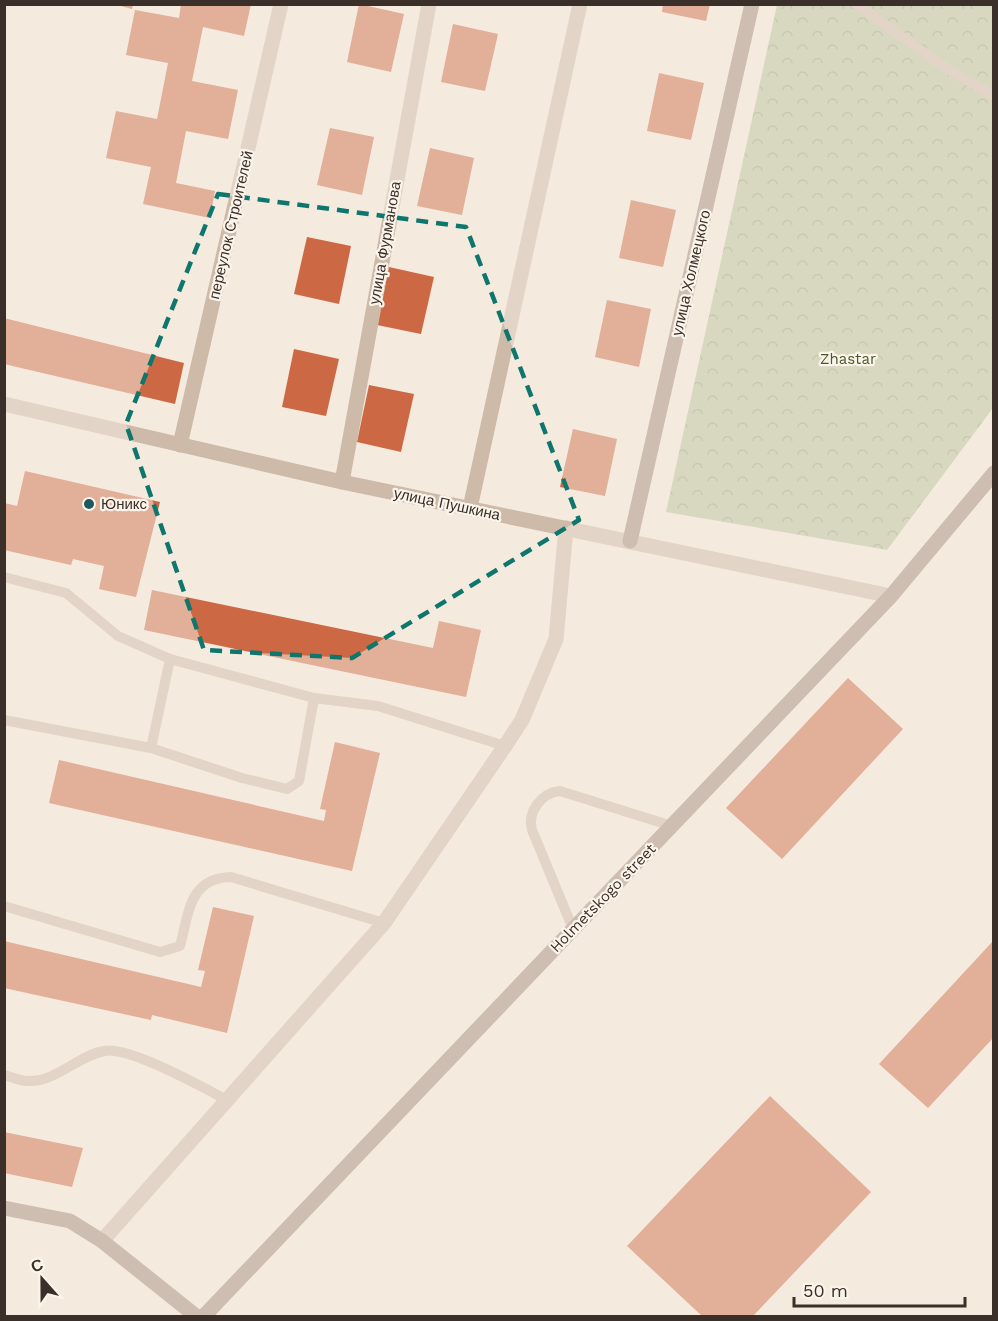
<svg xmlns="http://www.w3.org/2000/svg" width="998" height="1321" font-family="'Work Sans',sans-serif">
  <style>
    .forest { fill: url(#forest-crowns) }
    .building { fill: #cc6844 }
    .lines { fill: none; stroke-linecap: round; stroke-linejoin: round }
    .lane { stroke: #cdbaa9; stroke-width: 10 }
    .street { stroke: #cdbaa9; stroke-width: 15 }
    .secondary { stroke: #a1897a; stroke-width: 15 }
    .marked { fill: none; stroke: #0f766e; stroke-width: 4.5; stroke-dasharray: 12 8; stroke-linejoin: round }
    .poi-dot { fill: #1c585e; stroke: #fbf4eb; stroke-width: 2 }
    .labels { text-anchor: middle; stroke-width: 4.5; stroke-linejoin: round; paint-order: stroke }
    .street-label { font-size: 15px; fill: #3a2f29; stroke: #fbf4eb }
    .park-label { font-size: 15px; fill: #485a2b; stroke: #fbf4eb }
    .poi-label { font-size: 15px; fill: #3a2f29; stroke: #fbf4eb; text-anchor: start }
  </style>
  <defs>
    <pattern id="forest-crowns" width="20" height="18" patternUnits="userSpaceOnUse" patternTransform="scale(1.5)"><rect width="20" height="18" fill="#b6c49d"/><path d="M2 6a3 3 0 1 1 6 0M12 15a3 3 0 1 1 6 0" fill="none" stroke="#95a080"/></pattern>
  </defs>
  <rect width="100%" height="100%" fill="#f4eade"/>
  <!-- forest -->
  <polygon class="forest" points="777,5 993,5 993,408 887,550 666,512"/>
  <!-- building -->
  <g class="building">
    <polygon points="181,4 251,4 244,36 203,27 192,81 238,90 228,139 186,131 176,183 215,191 210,218 143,204 151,167 106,158 116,111 157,119 168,63 126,55 135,10 179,18"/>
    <polygon points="359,4 404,14 391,72 347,62"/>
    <polygon points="663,4 710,4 706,21 662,12"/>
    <polygon points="117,5 133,5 132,9"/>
    <polygon points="453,24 498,34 485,91 441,82"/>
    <polygon points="659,73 704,83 691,140 647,131"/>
    <polygon points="330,128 374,137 362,195 317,185"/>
    <polygon points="430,148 474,158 462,215 417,206"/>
    <polygon points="631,200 676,210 663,267 619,258"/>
    <polygon points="307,237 351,246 339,304 294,294"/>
    <polygon points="389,267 434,277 421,334 377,325"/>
    <polygon points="607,300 651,309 639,367 595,357"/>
    <polygon points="4,318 184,363 175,404 4,364"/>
    <polygon points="294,349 339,359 326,416 282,407"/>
    <polygon points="369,385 414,394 401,452 357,442"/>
    <polygon points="573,429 617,439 605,496 560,487"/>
    <polygon points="25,471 160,502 136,597 99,589 104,566 73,559 71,565 4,550 4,503 17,506"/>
    <polygon points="152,590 433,648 439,621 481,630 466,697 144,630"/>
    <polygon points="848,678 903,729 782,859 726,808"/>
    <polygon points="335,742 380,753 352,871 49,803 59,760 324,821 326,810 320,809"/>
    <polygon points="213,907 254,916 227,1033 152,1015 151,1020 4,988 4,941 201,987 205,971 198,970"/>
    <polygon points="994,940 994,1037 928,1108 879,1064"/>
    <polygon points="770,1096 871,1192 753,1316 702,1316 627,1246"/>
    <polygon points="4,1132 83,1148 72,1187 4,1173"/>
  </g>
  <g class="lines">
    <!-- lane -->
    <g class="lane">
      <polyline points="856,4 946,68 994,96"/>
      <polyline points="4,577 66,593 118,636 170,659 314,698 378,706 505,746"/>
      <polyline points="4,720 151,748 242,778 287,789 299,781 314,698"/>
      <polyline points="151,748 170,659"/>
      <path d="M4,906L160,952L180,946C189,913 189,878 231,877L384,923"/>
      <path d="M573,929L532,830C527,812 541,793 560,791L672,826"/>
      <path d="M4,1075C11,1077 20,1081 27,1081C55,1083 77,1056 104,1051C129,1046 202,1087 227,1100"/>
    </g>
    <!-- street -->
    <g class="street">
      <polyline points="4,404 342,482 891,596"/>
      <polyline points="180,445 281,4"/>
      <polyline points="342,482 429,4"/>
      <polyline points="470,508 580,4"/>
      <polyline points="102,1241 384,923 505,746 522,720 556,639 566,528"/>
    </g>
    <!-- secondary -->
    <g class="secondary">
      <polyline points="630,541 752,4"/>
      <polyline points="4,1208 70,1221 102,1241 196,1316"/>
      <polyline points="204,1316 891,596 994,473"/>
    </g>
  </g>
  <!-- marked area -->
  <path d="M0 0H998V1321H0ZM218,194L466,227L579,520L352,658L204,650L126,424Z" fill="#f4eade" fill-opacity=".55" fill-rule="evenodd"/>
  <path class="marked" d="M218,194L466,227L579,520L352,658L204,650L126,424Z"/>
  <!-- markers -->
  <circle class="poi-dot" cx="89" cy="504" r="6"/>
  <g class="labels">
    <!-- street labels -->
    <g class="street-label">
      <text transform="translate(231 225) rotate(-77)" y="5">переулок Строителей</text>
      <text transform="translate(385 243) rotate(-80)" y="5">улица Фурманова</text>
      <text transform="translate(691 273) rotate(-77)" y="5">улица Холмецкого</text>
      <text transform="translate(447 504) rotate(12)" y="5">улица Пушкина</text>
      <text transform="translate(603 898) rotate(-46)" y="5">Holmetskogo street</text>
    </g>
    <!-- park labels -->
    <g class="park-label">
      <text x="848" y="364">Zhastar</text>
    </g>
    <!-- poi labels -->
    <g class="poi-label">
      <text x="101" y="509">Юникс</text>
    </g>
  </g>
  <!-- border -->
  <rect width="998" height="1321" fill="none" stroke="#3a2f29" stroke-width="12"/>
  <!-- north arrow -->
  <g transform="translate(42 1279) rotate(339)" stroke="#fbf4eb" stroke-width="4.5" paint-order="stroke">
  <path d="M0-4.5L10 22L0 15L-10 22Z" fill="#3a2f29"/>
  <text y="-9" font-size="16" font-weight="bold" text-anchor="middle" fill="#3a2f29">С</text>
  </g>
  <!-- scale -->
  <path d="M794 1297v9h171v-9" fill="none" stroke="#3a2f29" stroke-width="3"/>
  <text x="803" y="1297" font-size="18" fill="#3a2f29" stroke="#fbf4eb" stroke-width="4.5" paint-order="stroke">50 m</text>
</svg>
